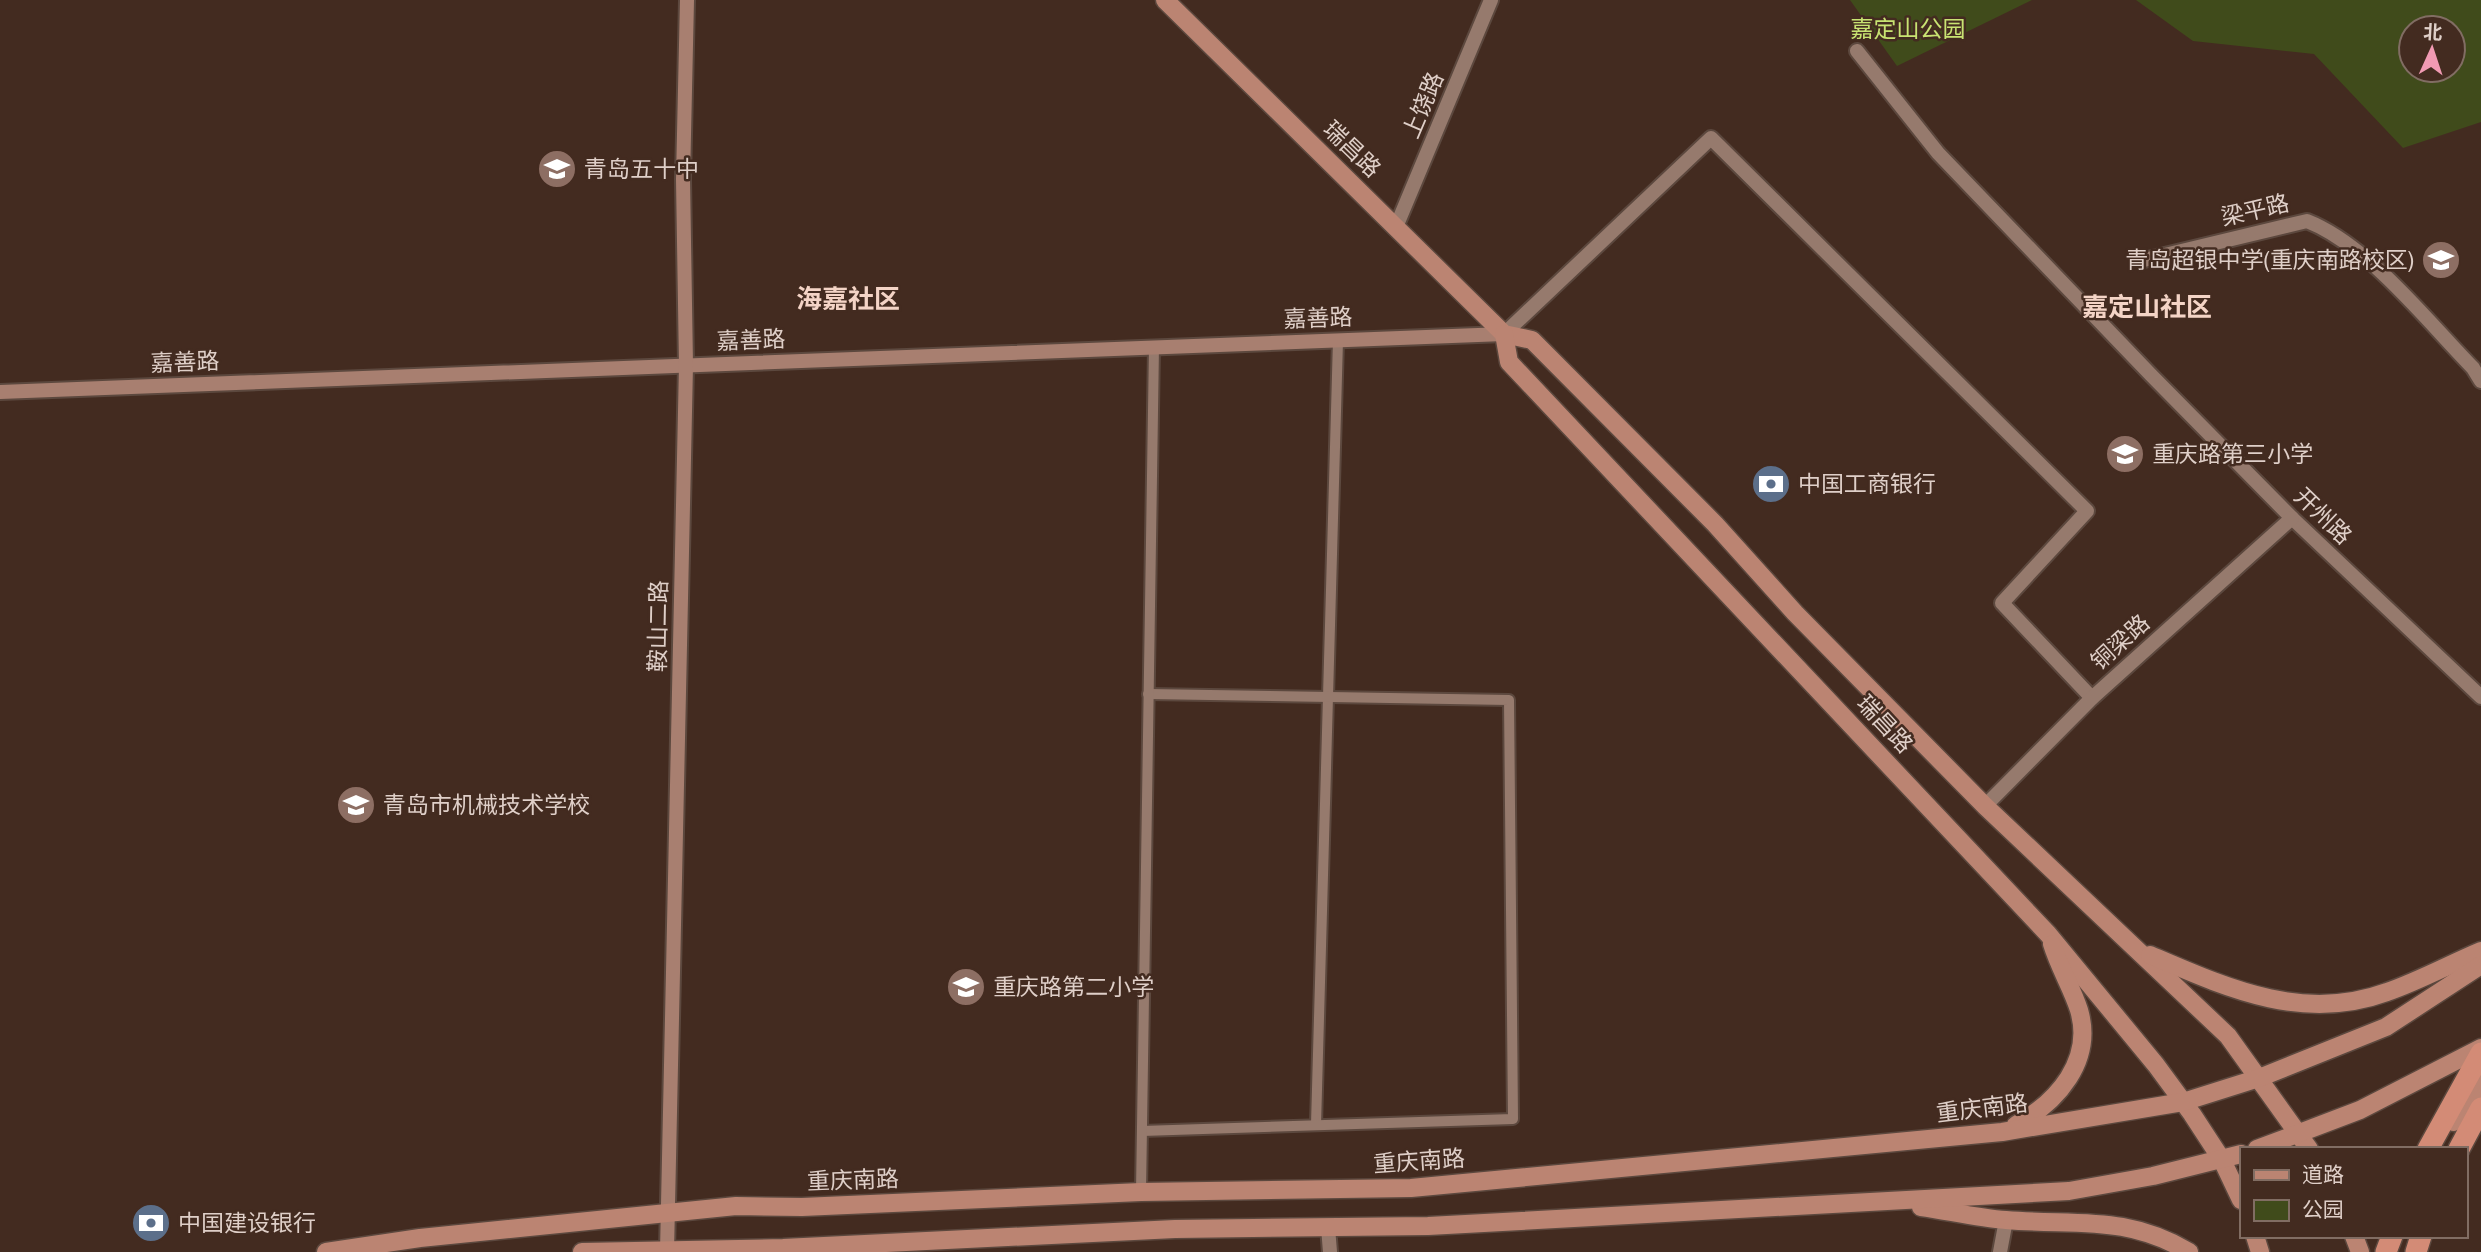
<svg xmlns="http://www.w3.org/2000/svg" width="2481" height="1252" font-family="'Archivo Narrow','Noto Sans SC',sans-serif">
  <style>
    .park { fill: #404b1b; fill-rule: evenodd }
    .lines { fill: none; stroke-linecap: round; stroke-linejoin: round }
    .lane-casing { stroke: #5c483e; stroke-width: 14 }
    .street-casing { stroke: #5c483e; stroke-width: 18 }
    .secondary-casing { stroke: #5c483e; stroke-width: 18 }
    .primary-casing { stroke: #5c483e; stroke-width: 21 }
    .highway-casing { stroke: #5c483e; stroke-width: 24 }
    .lane { stroke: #967a6d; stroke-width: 10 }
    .street { stroke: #967a6d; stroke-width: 14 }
    .secondary { stroke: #a87f70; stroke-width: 14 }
    .primary { stroke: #bb8472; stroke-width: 18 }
    .highway { stroke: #d38b76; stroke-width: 21 }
    .labels { text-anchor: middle; stroke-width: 5; stroke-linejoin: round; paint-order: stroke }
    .park-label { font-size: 23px; fill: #c8e372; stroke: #432b20 }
    .street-label { font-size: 23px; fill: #dfcfc8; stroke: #432b20 }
    .poi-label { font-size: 23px; fill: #dfcfc8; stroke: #432b20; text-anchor: start }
    .quarter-label { font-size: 26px; font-weight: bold; fill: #f4d4c6; stroke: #432b20 }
  </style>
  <rect width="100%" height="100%" fill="#432b20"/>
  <!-- park -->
  <g class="park">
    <polygon points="1850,0 2032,0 1897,66"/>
    <path d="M2136,0H2481V122L2403,148L2314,54L2193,41ZM2411,28H2453V70H2411Z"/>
  </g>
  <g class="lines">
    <defs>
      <g id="lane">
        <polyline points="1316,1125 1338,340"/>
        <polyline points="1142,1131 1513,1119 1509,700 1148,694"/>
        <polyline points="1141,1192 1154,346"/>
      </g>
      <g id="street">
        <polyline points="1857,51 1938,153 2151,375 2292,518 2481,697"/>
        <polyline points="1396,227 1491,0"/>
        <path d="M2144,260L2307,221C2368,245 2427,321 2473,368L2481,381"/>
        <polyline points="1504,334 1711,138 2087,511 2002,603 2092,698"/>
        <polyline points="1985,806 2092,698 2292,518"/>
        <polyline points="1328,1227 1330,1252"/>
        <polyline points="2000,1252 2006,1220"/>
      </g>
      <g id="secondary">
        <polyline points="0,392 1504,334"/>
        <polyline points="667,1252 686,365 683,179 687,0"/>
      </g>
      <g id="primary">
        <polyline points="1165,0 1504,334 1532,340 1715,524 1795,613 1985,806 2228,1036 2309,1149"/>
        <polyline points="1504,334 1509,362 2048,934 2156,1065 2192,1114 2222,1160 2241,1200"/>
        <path d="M2150,955C2227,988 2303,1023 2387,992C2419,981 2450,964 2481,951"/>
        <polyline points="2454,1122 2481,1083"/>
        <path d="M2016,1125C2057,1102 2094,1061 2079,1010C2072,988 2059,967 2052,944"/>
        <polyline points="2257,1149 2360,1110 2481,1048"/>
        <path d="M1921,1207C1949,1211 1978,1218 2006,1220C2075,1226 2125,1214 2189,1252"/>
        <polyline points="2255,1236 2260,1252"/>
        <polyline points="2354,1236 2360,1252"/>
        <polyline points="326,1252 420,1238 736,1206 802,1207 1141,1192 1411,1188 2002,1132 2183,1102 2259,1078 2386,1027 2481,965"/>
        <polyline points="582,1252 783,1248 1175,1229 1428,1226 2069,1191 2153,1176 2241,1154"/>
      </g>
      <g id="highway">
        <polyline points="2428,1149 2481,1053"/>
        <polyline points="2459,1149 2481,1108"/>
        <polyline points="2386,1252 2392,1236"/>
        <polyline points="2416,1252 2421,1236"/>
      </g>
    </defs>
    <!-- lane casing -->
    <use href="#lane" class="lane-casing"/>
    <!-- street casing -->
    <use href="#street" class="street-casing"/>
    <!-- secondary casing -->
    <use href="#secondary" class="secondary-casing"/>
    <!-- primary casing -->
    <use href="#primary" class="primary-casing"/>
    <!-- highway casing -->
    <use href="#highway" class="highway-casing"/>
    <!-- lane -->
    <use href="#lane" class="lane"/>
    <!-- street -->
    <use href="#street" class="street"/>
    <!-- secondary -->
    <use href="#secondary" class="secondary"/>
    <!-- primary -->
    <use href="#primary" class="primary"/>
    <!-- highway -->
    <use href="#highway" class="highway"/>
  </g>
  <!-- icons -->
  <defs>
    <symbol id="school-disc" viewBox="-11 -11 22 22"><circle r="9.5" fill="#8d6e63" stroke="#432b20"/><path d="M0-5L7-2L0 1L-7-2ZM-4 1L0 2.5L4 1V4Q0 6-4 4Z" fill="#fff"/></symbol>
    <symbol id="bank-disc" viewBox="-11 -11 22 22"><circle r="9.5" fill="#5c6f8a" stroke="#432b20"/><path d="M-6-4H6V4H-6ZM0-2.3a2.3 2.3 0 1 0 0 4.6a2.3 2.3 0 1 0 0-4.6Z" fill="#fff"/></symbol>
  </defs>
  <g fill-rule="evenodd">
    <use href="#school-disc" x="535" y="147" width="44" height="44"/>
    <use href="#school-disc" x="2419" y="238" width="44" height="44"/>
    <use href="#school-disc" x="2103" y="432" width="44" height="44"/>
    <use href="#bank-disc" x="1749" y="462" width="44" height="44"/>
    <use href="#school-disc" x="334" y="783" width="44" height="44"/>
    <use href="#school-disc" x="944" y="965" width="44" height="44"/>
    <use href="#bank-disc" x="129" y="1201" width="44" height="44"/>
  </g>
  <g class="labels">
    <!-- park labels -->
    <g class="park-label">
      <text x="1908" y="37">嘉定山公园</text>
    </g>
    <!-- street labels -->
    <g class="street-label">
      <text transform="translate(1423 105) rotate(-67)" y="8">上饶路</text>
      <text transform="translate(1352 149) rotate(44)" y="8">瑞昌路</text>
      <text transform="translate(2255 210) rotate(-13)" y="8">梁平路</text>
      <text transform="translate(1318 318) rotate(-2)" y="8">嘉善路</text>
      <text transform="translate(751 340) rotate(-2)" y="8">嘉善路</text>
      <text transform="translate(185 362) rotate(-2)" y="8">嘉善路</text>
      <text transform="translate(2323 516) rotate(44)" y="8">开州路</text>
      <text transform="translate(658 626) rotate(-89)" y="8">鞍山二路</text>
      <text transform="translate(2120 642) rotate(-42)" y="8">铜梁路</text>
      <text transform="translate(1885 724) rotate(47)" y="8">瑞昌路</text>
      <text transform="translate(1982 1108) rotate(-7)" y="8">重庆南路</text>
      <text transform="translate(1419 1161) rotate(-4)" y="8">重庆南路</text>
      <text transform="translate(853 1180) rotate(-2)" y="8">重庆南路</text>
    </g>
    <!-- poi labels -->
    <g class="poi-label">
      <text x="584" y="177">青岛五十中</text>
      <text x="2414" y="268" text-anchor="end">青岛超银中学(重庆南路校区)</text>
      <text x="2152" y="462">重庆路第三小学</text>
      <text x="1798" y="492">中国工商银行</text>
      <text x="383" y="813">青岛市机械技术学校</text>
      <text x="993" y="995">重庆路第二小学</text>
      <text x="178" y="1231">中国建设银行</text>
    </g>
    <!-- quarter labels -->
    <g class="quarter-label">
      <text x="848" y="308">海嘉社区</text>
      <text x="2147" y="316">嘉定山社区</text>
    </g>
  </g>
  <!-- legend -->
  <rect x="2240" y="1147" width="228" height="91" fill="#432b20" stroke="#816d63" stroke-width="2"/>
  <rect x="2254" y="1170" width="35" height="10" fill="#bb8472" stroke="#816d63" stroke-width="2"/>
  <text x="2302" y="1182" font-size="21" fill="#dfcfc8">道路</text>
  <rect x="2254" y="1200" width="35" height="21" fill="#404b1b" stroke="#816d63" stroke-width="2"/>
  <text x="2302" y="1217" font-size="21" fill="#dfcfc8">公园</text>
  <!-- north arrow -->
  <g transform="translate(2432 49) rotate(3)"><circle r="33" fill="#432b20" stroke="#816d63" stroke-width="2"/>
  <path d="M0-5L12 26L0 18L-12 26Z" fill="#f19ab3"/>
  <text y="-10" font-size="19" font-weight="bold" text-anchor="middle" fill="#dfcfc8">北</text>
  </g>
</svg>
